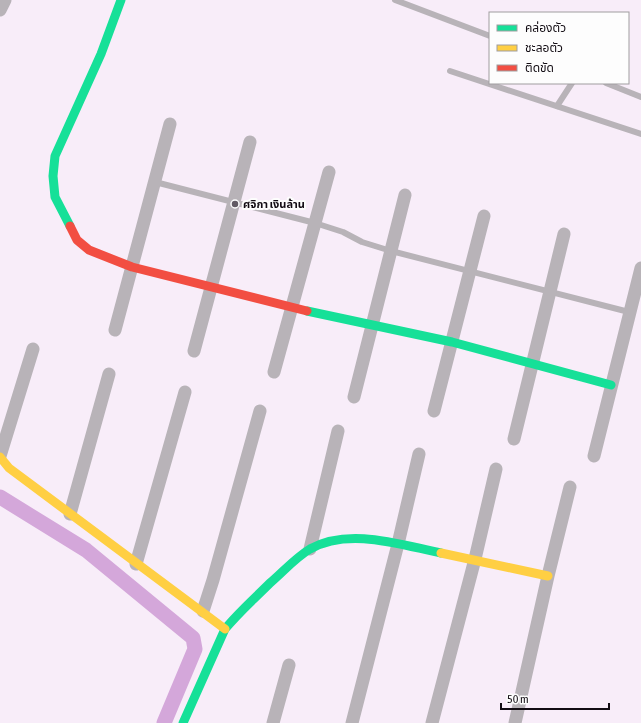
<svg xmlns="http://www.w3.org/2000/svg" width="641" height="723" font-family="'Asap Condensed','Noto Sans Thai',sans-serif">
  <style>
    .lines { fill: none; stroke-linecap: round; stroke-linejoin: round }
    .canal { stroke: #d4a7da; stroke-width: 15 }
    .lane { stroke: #b8b3b8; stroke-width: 6 }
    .street { stroke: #b8b3b8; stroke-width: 13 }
    .fast { stroke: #16e098; stroke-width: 9 }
    .slow { stroke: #ffcf43; stroke-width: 9 }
    .jam { stroke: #f24e42; stroke-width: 9 }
    .poi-dot { fill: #625b64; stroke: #fdfdfd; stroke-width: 1.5 }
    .labels { text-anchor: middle; stroke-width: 4; stroke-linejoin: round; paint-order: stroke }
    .poi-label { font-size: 11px; font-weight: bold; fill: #120c13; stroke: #fdfdfd; text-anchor: start }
  </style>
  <rect width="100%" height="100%" fill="#f8edf9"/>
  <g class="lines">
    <!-- canal -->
    <polyline class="canal" points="0,497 86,550 193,638 195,649 164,723"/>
    <!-- lane -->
    <g class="lane">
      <polyline points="395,0 490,36"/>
      <polyline points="450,71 641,134"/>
      <polyline points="606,83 641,97"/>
      <polyline points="557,106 572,83"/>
      <polyline points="155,182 315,223 343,232 362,242 391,251 629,312"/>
    </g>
    <!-- street -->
    <g class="street">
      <polyline points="0,10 5,0"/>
      <polyline points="115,330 170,124"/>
      <polyline points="194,351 250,142"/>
      <polyline points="274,372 329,172"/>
      <polyline points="354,397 405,195"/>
      <polyline points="434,411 484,216"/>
      <polyline points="514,439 564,234"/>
      <polyline points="0,456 33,349"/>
      <polyline points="594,456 641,268"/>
      <polyline points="70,514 109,374"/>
      <polyline points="310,549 338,431"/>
      <polyline points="136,564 185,392"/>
      <polyline points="203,611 213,580 260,411"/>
      <polyline points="273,723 289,665"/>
      <polyline points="352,723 398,544 419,454"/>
      <polyline points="432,723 475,559 496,469"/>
      <polyline points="515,723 548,576 570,487"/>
    </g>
    <!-- fast -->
    <g class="fast">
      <polyline points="70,226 55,197 53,176 55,156 101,54 121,0"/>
      <polyline points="307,311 452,342 611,385"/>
      <path d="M183,723L225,629C239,612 255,598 270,583C283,572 295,558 310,549C349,527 401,545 441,553"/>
    </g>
    <!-- slow -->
    <g class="slow">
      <polyline points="0,457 9,468 225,629"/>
      <polyline points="441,553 548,576"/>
    </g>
    <!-- jam -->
    <polyline class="jam" points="70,226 77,240 89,250 132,267 307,311"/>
  </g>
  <!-- markers -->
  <circle class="poi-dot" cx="235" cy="204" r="4"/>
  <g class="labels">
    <!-- poi labels -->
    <g class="poi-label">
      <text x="243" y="208">ศจิกา เงินล้าน</text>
    </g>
  </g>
  <!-- legend -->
  <rect x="489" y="12" width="140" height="72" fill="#fdfdfd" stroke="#9f9d9f"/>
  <rect x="497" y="25" width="20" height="6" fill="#16e098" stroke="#9f9d9f"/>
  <text x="525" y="32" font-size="12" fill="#120c13">คล่องตัว</text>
  <rect x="497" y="45" width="20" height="6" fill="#ffcf43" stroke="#9f9d9f"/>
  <text x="525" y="52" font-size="12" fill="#120c13">ชะลอตัว</text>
  <rect x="497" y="65" width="20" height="6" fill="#f24e42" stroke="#9f9d9f"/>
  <text x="525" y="72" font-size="12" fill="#120c13">ติดขัด</text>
  <!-- scale -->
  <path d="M501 703v6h108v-6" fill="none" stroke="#120c13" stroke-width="2"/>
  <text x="507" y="703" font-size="12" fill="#120c13" stroke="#fdfdfd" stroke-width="3" paint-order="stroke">50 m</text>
</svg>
